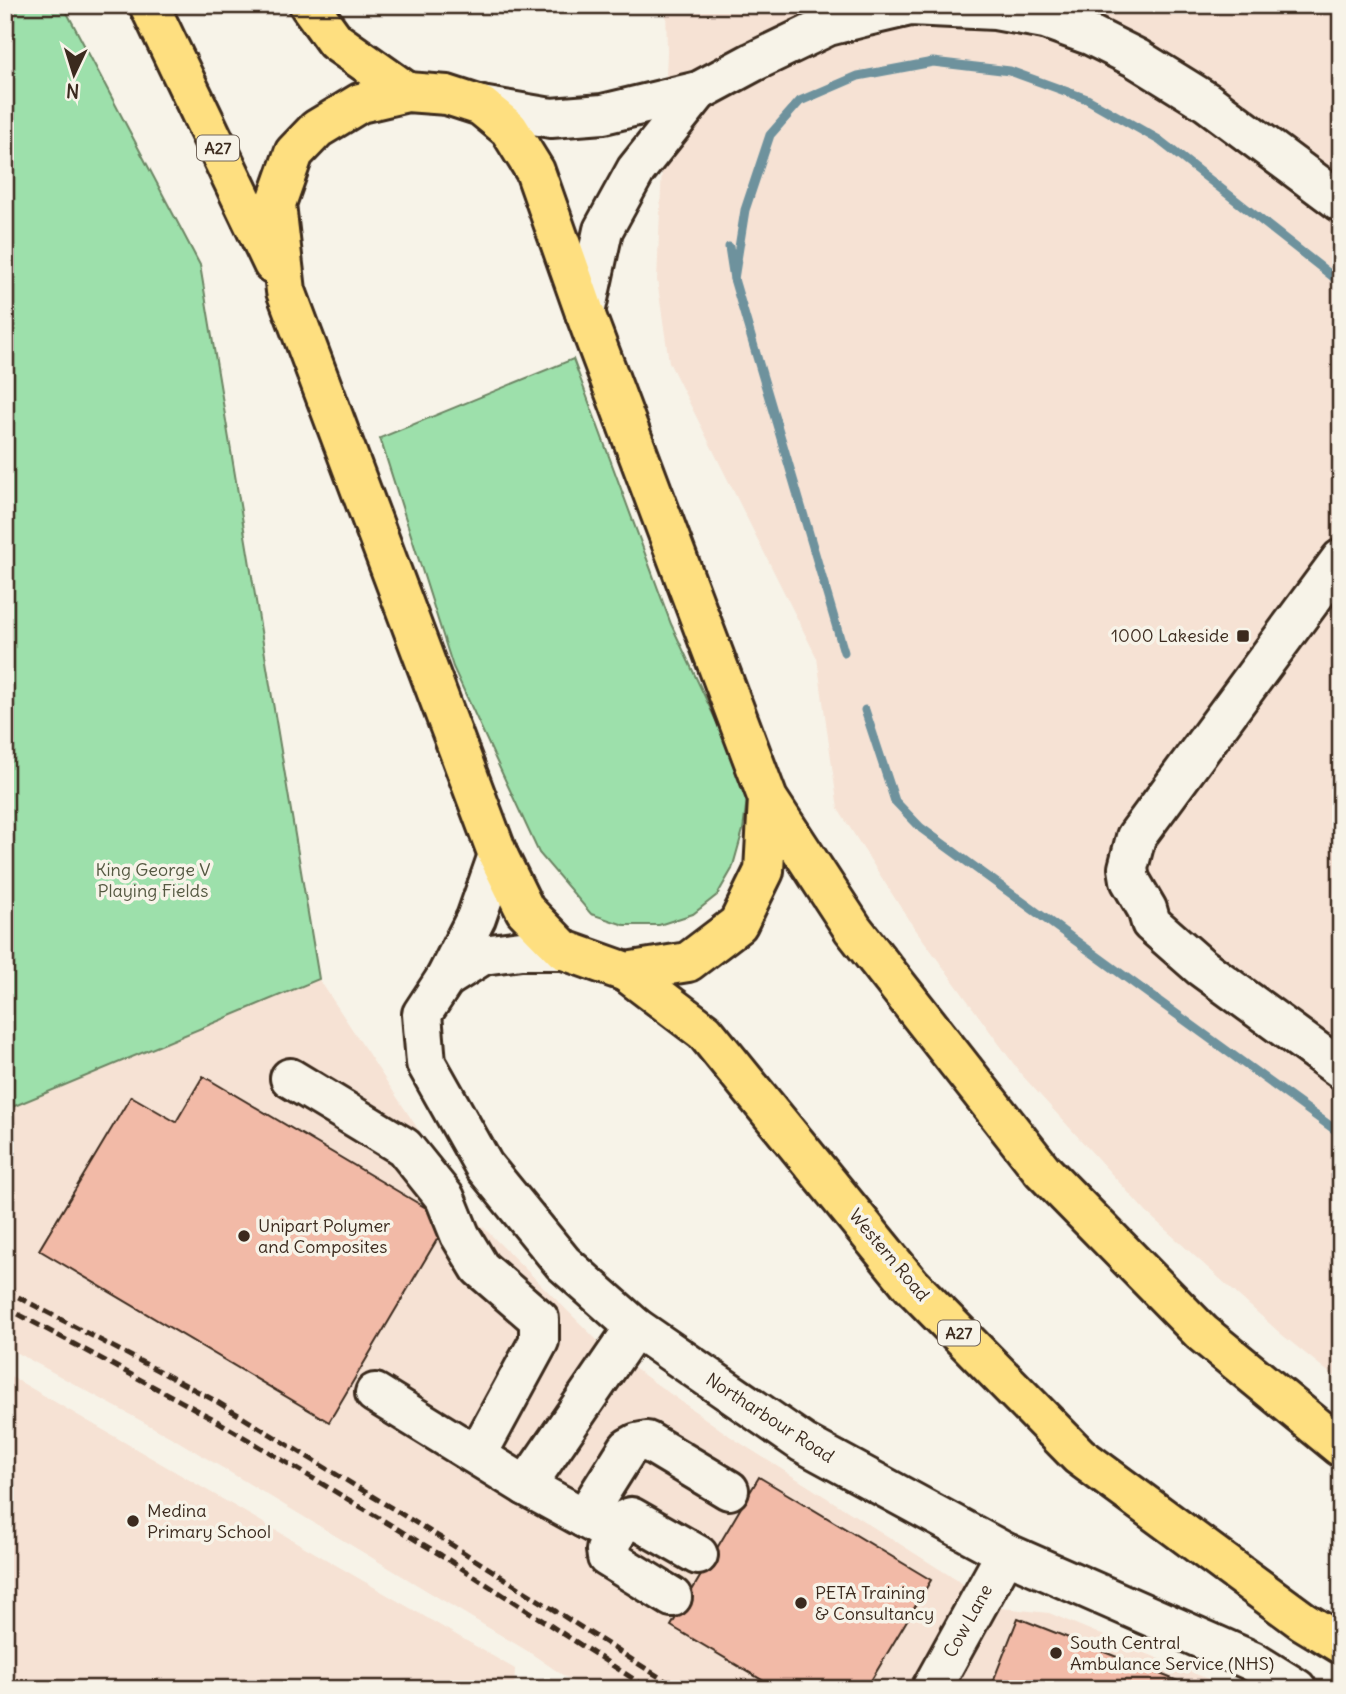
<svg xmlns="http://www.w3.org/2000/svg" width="1346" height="1694" font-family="Delius,sans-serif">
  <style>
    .built { fill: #f6e2d4 }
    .green { fill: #9de0ab; stroke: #6c8564; stroke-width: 2 }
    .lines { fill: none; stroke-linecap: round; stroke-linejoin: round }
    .stream { stroke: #6e929d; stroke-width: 9 }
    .building { fill: #f2baa7; stroke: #3b2a1e; stroke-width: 2 }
    .minor-casing { stroke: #3b2a1e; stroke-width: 44 }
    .major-casing { stroke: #3b2a1e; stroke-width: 44 }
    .minor { stroke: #f7f3e8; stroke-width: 38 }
    .major { stroke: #fedf80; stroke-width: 38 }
    .rail { stroke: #3b2a1e; stroke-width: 5; stroke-dasharray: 10 5; stroke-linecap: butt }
    .poi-dot { fill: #3b2a1e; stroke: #f7f3e8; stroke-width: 2.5 }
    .labels { text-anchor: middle; stroke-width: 7; stroke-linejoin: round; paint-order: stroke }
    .shield { fill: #f7f3e8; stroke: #73665b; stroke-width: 2 }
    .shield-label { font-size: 16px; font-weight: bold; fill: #3b2a1e }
    .poi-label { font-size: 18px; fill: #3b2a1e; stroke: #f7f3e8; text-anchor: start }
    .park-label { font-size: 18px; fill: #545841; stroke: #f7f3e8 }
    .street-label { font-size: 18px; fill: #3b2a1e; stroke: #f7f3e8 }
  </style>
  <rect width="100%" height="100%" fill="#f7f3e8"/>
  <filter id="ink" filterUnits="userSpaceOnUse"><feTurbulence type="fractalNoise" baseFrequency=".0143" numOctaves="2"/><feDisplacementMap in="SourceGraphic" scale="14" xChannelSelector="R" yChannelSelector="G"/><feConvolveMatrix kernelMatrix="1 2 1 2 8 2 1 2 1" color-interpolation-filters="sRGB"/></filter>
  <g filter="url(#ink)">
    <!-- built -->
    <g class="built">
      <polygon points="666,5 1341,5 1341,1382 1281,1334 1146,1212 1021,1074 908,919 838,809 817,658 669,362 657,280 667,52"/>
      <polygon points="319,979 482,1226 603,1346 734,1439 1001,1608 1049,1613 1232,1689 583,1689 529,1652 176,1440 5,1346 5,1110"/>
      <polygon points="5,1373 515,1669 514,1689 5,1689"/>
    </g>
    <!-- green -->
    <g class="green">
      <polygon points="5,5 63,5 200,265 319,979 5,1110"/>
      <polygon points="573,359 671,624 741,774 747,799 743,830 732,869 717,895 693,914 659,925 624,925 591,914 539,853 453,667 380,438"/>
    </g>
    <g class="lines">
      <!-- stream -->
      <g class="stream">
        <polyline points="729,247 734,279 844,652"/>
        <polyline points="734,279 745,210 770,135 800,101 858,76 933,62 1010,71 1087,99 1159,140 1341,283"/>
        <polyline points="865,710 895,801 921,828 1341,1134"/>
      </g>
    </g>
    <!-- building -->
    <g class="building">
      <polygon points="203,1076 448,1221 329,1422 39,1250 131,1096 176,1122"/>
      <polygon points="759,1477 931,1580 866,1689 777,1689 671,1626"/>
      <polygon points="1018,1618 1198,1689 990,1689"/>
    </g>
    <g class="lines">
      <defs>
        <g id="minor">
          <polyline points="481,106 551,118 603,114 699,91 753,62 828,26 867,16 910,6 995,10 1045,19 1092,36 1136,58 1207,102 1341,202"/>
          <polyline points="585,313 603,230 636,170 699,91"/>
          <polyline points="1341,559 1136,837 1128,868 1130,880 1147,909 1151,923 1201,967 1341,1069"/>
          <polyline points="498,855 476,918 445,979 422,1014 426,1063 484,1166 563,1263 635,1327 803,1443 1006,1553 1252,1661 1297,1689"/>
          <polyline points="445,979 483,955 521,950 564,950"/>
          <polyline points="290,1078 404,1147 445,1198 460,1235 480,1268 539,1319 539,1341 477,1455"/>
          <polyline points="375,1393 526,1486 584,1518 628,1448 637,1443 647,1441 729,1490"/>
          <polyline points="526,1486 635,1327"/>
          <polyline points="584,1518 615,1535 606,1550 607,1557 672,1597"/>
          <polyline points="615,1535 624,1520 631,1517 698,1555"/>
          <polyline points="931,1689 1006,1553"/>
        </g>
        <g id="major">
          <polyline points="149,5 273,264"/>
          <polyline points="309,5 335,41 407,92"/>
          <polyline points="768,799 764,871 738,924 688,962 626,972 564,950 525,910 498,855 286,291 276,204 294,153 317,129 360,103 407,92 447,95 481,106 509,129 535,171 585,313 768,799 853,929 1042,1170 1202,1333 1341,1447"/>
          <polyline points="626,972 705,1032 911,1285 1079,1456 1303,1621 1341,1644"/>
        </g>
      </defs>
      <!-- minor casing -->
      <use href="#minor" class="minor-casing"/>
      <!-- major casing -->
      <use href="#major" class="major-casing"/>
      <!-- minor -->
      <use href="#minor" class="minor"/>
      <!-- major -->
      <use href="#major" class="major"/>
      <!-- rail -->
      <g class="rail">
        <polyline points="5,1290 214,1400 441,1538 678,1689"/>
        <polyline points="5,1307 212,1418 441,1555 649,1689"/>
      </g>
    </g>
  </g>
  <!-- markers -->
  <g class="poi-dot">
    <rect x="1236" y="629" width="14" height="14" rx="3.5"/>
    <circle cx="244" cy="1236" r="7"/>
    <circle cx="133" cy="1521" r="7"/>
    <circle cx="801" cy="1603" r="7"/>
    <circle cx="1056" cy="1653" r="7"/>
  </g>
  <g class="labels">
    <!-- shield labels -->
    <g class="shield">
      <rect x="197" y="135.5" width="42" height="25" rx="5"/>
      <rect x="938" y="1320.5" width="42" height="25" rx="5"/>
    </g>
    <g class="shield-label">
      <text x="218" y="154">A27</text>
      <text x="959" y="1339">A27</text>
    </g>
    <!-- poi labels -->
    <g class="poi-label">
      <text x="1229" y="642" text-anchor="end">1000 Lakeside</text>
      <text x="258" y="1232">Unipart Polymer<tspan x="258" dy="21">and Composites</tspan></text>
      <text x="147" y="1517">Medina<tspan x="147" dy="21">Primary School</tspan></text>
      <text x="815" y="1599">PETA Training<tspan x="815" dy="21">&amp; Consultancy</tspan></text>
      <text x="1070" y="1649">South Central<tspan x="1070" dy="21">Ambulance Service (NHS)</tspan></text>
    </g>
    <!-- park labels -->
    <g class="park-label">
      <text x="153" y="876">King George V<tspan x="153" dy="21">Playing Fields</tspan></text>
    </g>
    <!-- street labels -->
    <g class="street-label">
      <text transform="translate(889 1255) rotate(50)" y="6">Western Road</text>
      <text transform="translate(770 1418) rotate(33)" y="6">Northarbour Road</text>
      <text transform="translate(968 1621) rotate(-61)" y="6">Cow Lane</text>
    </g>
  </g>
  <!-- margin -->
  <rect width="1346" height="1694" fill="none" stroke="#f7f3e8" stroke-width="28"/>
  <rect x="14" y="14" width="1318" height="1666" fill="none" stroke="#3b2a1e" stroke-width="2.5" filter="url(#ink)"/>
  <!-- north arrow -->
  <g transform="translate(74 74) rotate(184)" stroke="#f7f3e8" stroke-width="5" paint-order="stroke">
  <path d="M0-5L12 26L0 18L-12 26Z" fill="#3b2a1e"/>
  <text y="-10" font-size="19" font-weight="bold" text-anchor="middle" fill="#3b2a1e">N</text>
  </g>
</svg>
